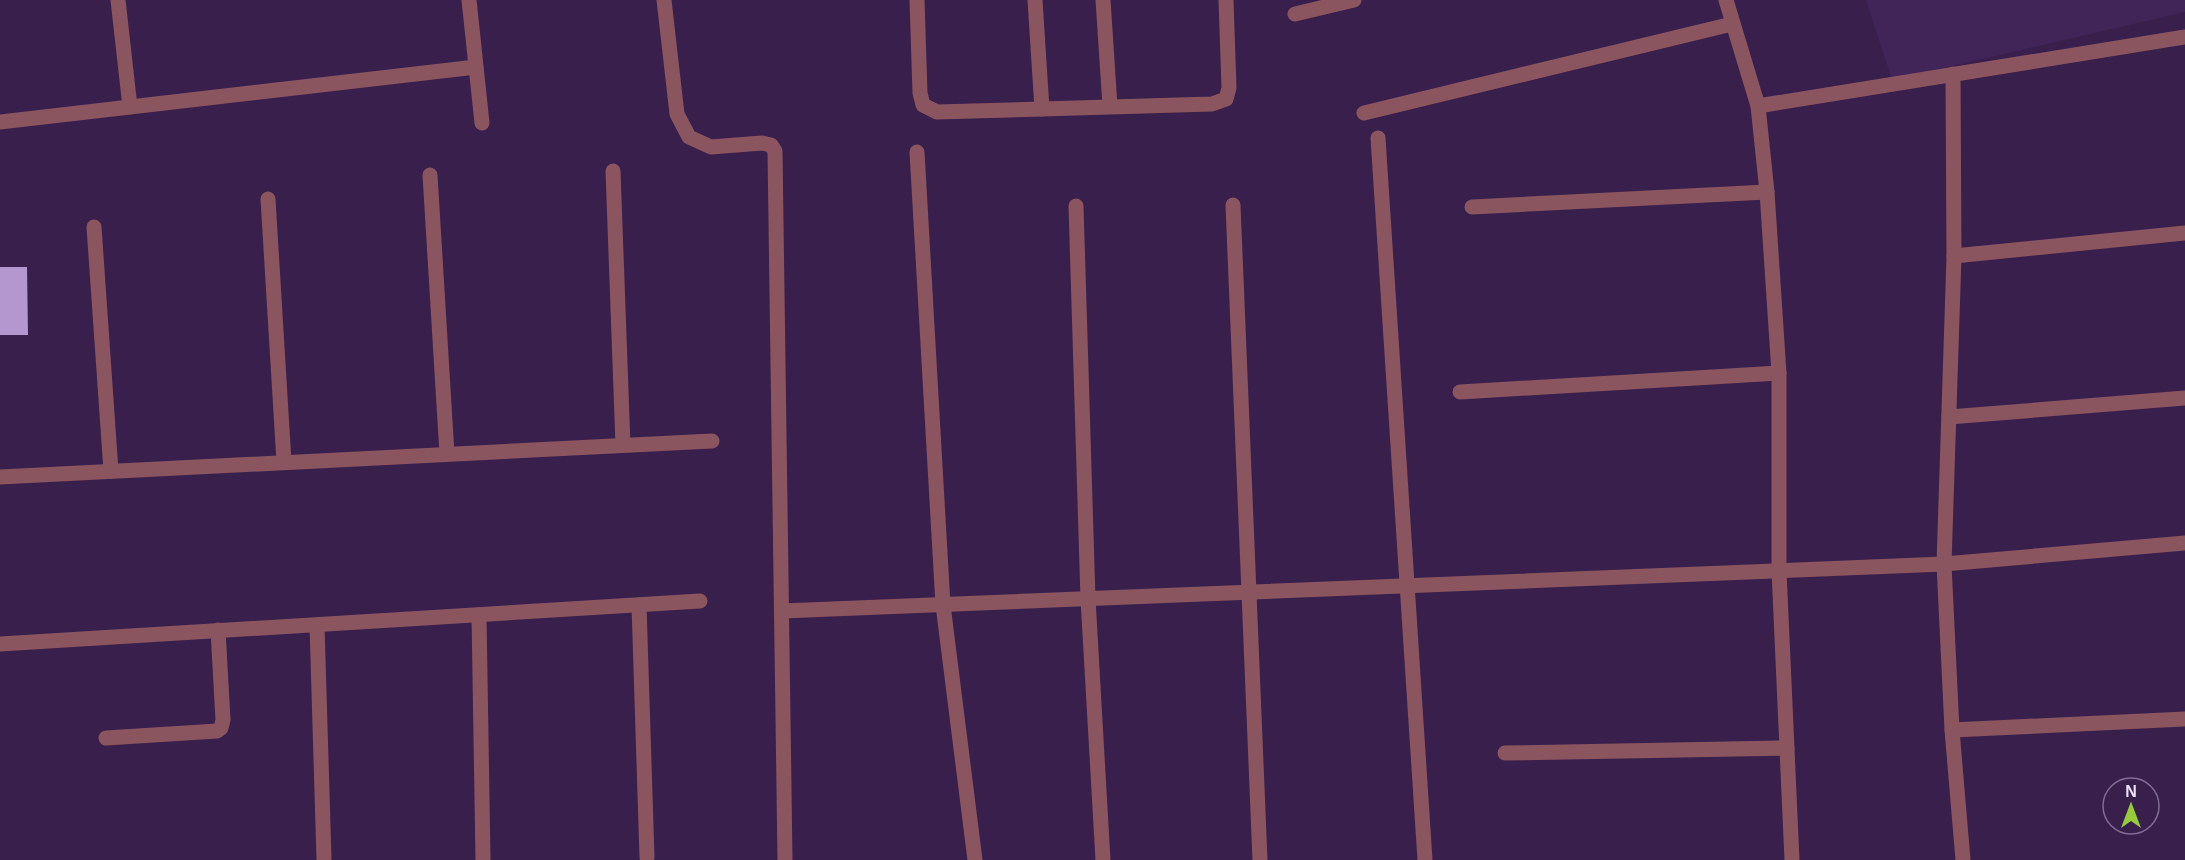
<svg xmlns="http://www.w3.org/2000/svg" width="2185" height="860" font-family="Arial,sans-serif">
  <style>
    .built { fill: #412458 }
    .building { fill: #b397ce }
    .lines { fill: none; stroke-linecap: round; stroke-linejoin: round }
    .minor { stroke: #8b555f; stroke-width: 15 }
  </style>
  <rect width="100%" height="100%" fill="#381f4c"/>
  <!-- built -->
  <polygon class="built" points="1866,0 2185,0 2185,12 1892,80"/>
  <!-- building -->
  <polygon class="building" points="0,267 27,267 28,335 0,335"/>
  <g class="lines">
    <!-- minor -->
    <g class="minor">
      <polyline points="118,0 130,107"/>
      <polyline points="469,0 482,123"/>
      <polyline points="664,0 677,114 689,137 711,147 762,143 771,145 775,151 785,860"/>
      <polyline points="917,0 920,93 923,105 937,112 1212,104 1226,99 1229,88 1226,0"/>
      <polyline points="1035,0 1042,109"/>
      <polyline points="1103,0 1110,106"/>
      <polyline points="1726,0 1758,106 1767,192 1779,373 1779,571 1792,860"/>
      <polyline points="1295,14 1354,0"/>
      <polyline points="1953,74 1954,256 1944,564 1952,730 1963,860"/>
      <polyline points="1758,106 2185,37"/>
      <polyline points="1364,113 1732,24"/>
      <polyline points="0,122 476,67"/>
      <polyline points="1378,138 1425,860"/>
      <polyline points="917,152 943,605 975,860"/>
      <polyline points="613,171 623,445"/>
      <polyline points="430,175 447,454"/>
      <polyline points="268,199 284,462"/>
      <polyline points="1233,205 1260,860"/>
      <polyline points="1076,206 1088,599 1103,860"/>
      <polyline points="1472,207 1767,192"/>
      <polyline points="94,227 111,471"/>
      <polyline points="1954,256 2185,233"/>
      <polyline points="1460,392 1779,373"/>
      <polyline points="1949,417 2185,398"/>
      <polyline points="0,477 712,441"/>
      <polyline points="639,605 647,857"/>
      <polyline points="782,611 1944,564 2185,543"/>
      <polyline points="479,615 483,860"/>
      <polyline points="317,625 324,859"/>
      <polyline points="0,644 700,601"/>
      <polyline points="1952,730 2185,719"/>
      <polyline points="106,738 217,731 221,728 223,720 218,630"/>
      <polyline points="1505,753 1787,748"/>
    </g>
  </g>
  <!-- north arrow -->
  <g transform="translate(2131 806)"><circle r="28" fill="#381f4c" stroke="#816d93" stroke-width="1.5"/>
  <path d="M0-4.5L10 22L0 15L-10 22Z" fill="#97cc38"/>
  <text y="-9" font-size="16" font-weight="bold" text-anchor="middle" fill="#efe1fe">N</text>
  </g>
</svg>
